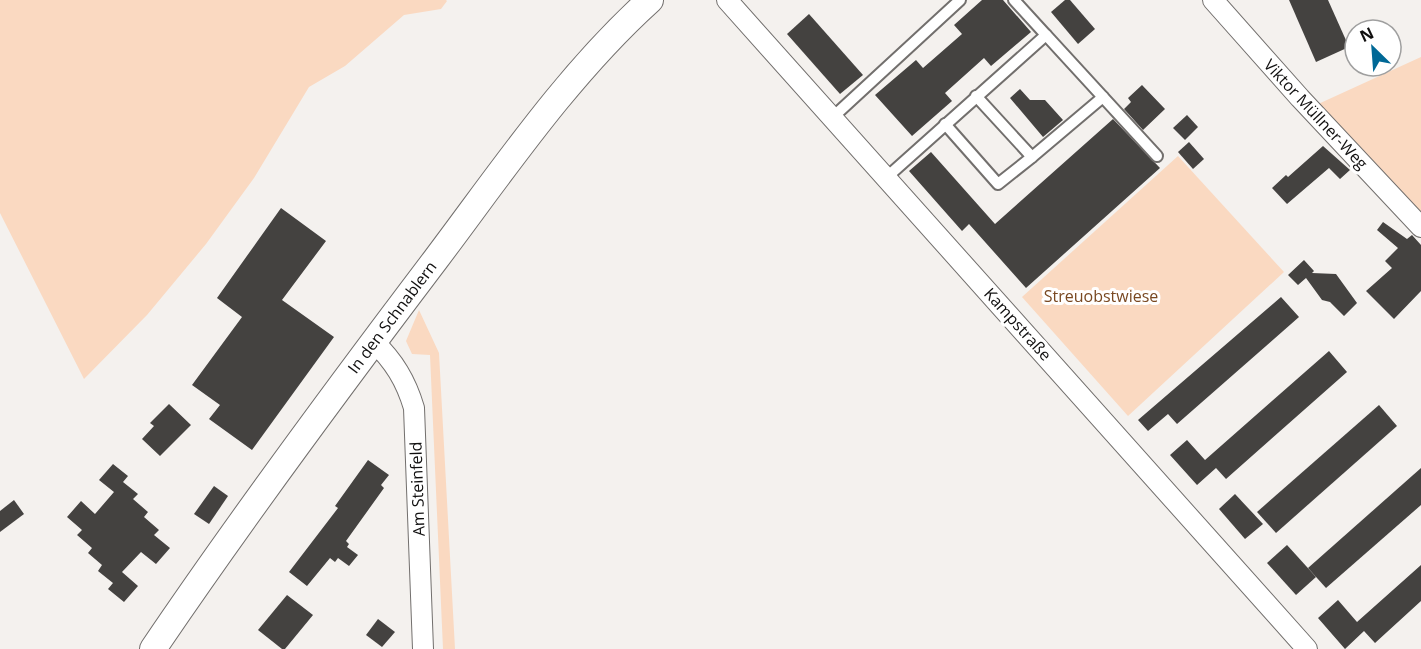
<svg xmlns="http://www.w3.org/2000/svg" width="1421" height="649" font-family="'Open Sans',sans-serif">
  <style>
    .green { fill: #fad9c1 }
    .building { fill: #444240 }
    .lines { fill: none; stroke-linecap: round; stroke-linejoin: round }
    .service-casing { stroke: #726f6d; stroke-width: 14 }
    .minor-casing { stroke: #726f6d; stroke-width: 22 }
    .tertiary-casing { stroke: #726f6d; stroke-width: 28 }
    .service { stroke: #fff; stroke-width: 10 }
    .minor { stroke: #fff; stroke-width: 20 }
    .tertiary { stroke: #fff; stroke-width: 26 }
    .labels { text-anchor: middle; stroke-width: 6; stroke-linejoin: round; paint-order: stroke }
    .street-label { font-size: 16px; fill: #100f0f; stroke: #fff }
    .park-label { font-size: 16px; fill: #794821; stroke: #fff }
  </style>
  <rect width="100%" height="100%" fill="#f4f1ee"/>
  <!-- green -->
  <g class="green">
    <polygon points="0,0 446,0 447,1 441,9 404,15 345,66 309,87 254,178 206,244 147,315 84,379 0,213"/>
    <polygon points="1421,57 1421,216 1316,105"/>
    <polygon points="1178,156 1284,272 1128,416 1022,297"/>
    <polygon points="419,310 439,353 455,649 443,649 430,355 412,354 406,341"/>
  </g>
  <!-- building -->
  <g class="building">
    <polygon points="982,0 1003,0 1031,32 991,66 984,58 945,93 952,101 912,136 875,95 916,60 923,68 962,34 954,25"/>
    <polygon points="1065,0 1070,0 1095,29 1078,44 1051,12"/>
    <polygon points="1289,0 1328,0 1349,47 1316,62"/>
    <polygon points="809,14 863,75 840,94 787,34"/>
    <polygon points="1142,85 1165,109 1143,130 1124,109 1131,102 1128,98"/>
    <polygon points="1020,89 1030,100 1045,100 1063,120 1043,137 1010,98"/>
    <polygon points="1187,115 1198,127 1185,140 1173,128"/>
    <polygon points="1113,119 1160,168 1026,288 969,224 962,231 909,171 931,152 995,224"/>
    <polygon points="1189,142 1204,159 1193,169 1178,152"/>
    <polygon points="1323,146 1350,170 1340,179 1329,168 1287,204 1272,188 1286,175 1288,177"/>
    <polygon points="281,208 326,241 282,300 334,337 252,450 209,419 220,405 192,385 242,317 217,298"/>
    <polygon points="1383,222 1407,239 1412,235 1421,245 1421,291 1394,319 1366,291 1392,268 1385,261 1398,248 1377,230"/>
    <polygon points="1304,260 1314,271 1312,273 1336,274 1357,303 1344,316 1330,302 1322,300 1306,278 1298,285 1288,275"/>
    <polygon points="1281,297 1299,317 1177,424 1168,414 1148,431 1138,420"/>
    <polygon points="1329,351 1347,372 1226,479 1216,468 1197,485 1170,455 1187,440 1205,460"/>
    <polygon points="169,404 191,425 160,456 142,439 154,426 150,423"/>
    <polygon points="1379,405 1397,426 1276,533 1257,512"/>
    <polygon points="368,460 389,475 381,485 384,488 346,541 349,544 347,547 358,555 349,566 338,558 335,562 330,558 307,586 289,572 338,508 335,506"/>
    <polygon points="113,464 128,476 123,482 138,494 133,499 148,512 144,517 159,530 154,535 170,548 156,564 141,552 122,572 138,586 124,602 108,589 113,583 98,571 102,565 88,553 92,548 77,535 82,530 67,517 81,501 95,514 114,492 99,480"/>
    <polygon points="1421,468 1421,505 1326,588 1308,568"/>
    <polygon points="214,486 228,496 209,524 194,514"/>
    <polygon points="1235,494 1263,524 1245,539 1219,509"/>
    <polygon points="14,500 24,514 0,532 0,511"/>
    <polygon points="1287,545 1316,577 1296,595 1267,563"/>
    <polygon points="1421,565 1421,601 1375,643 1364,631 1345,649 1318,618 1338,600 1357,622"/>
    <polygon points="287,595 313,615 285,649 282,649 258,630"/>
    <polygon points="378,619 395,632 382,647 366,635"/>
  </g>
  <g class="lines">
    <defs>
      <g id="service">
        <polyline points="1046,35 1157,156"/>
        <polyline points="833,117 960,0"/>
        <polyline points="945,124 998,184 1032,157 976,96"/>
        <polyline points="1032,157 1103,97"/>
        <polyline points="887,177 1046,35 1014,0"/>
      </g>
      <g id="minor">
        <polyline points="727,0 1307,649"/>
        <polyline points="1213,0 1300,98 1421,227"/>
        <path d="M373,341C394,361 406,381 414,408L423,649"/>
      </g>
      <path id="tertiary" d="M153,649C243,516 339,387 436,259C503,170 567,75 650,0"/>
    </defs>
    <!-- service casing -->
    <use href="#service" class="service-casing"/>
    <!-- minor casing -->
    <use href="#minor" class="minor-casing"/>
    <!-- tertiary casing -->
    <use href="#tertiary" class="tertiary-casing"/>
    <!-- service -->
    <use href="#service" class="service"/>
    <!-- minor -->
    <use href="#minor" class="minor"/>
    <!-- tertiary -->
    <use href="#tertiary" class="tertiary"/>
  </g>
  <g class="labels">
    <!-- street labels -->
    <g class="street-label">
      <text transform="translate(1316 114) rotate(47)" y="6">Viktor Müllner-Weg</text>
      <text transform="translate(392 317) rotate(-53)" y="6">In den Schnablern</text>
      <text transform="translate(1018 324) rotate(48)" y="6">Kampstraße</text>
      <text transform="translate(417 489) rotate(-92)" y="6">Am Steinfeld</text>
    </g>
    <!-- park labels -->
    <g class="park-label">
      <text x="1101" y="302">Streuobstwiese</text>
    </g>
  </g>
  <!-- north arrow -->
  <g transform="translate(1373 48) rotate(335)"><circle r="28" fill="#ffffff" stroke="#9f9f9f" stroke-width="1.5"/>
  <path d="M0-4.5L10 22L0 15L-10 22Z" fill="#006896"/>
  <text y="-9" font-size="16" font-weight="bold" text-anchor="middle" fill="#100f0f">N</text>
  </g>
</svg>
